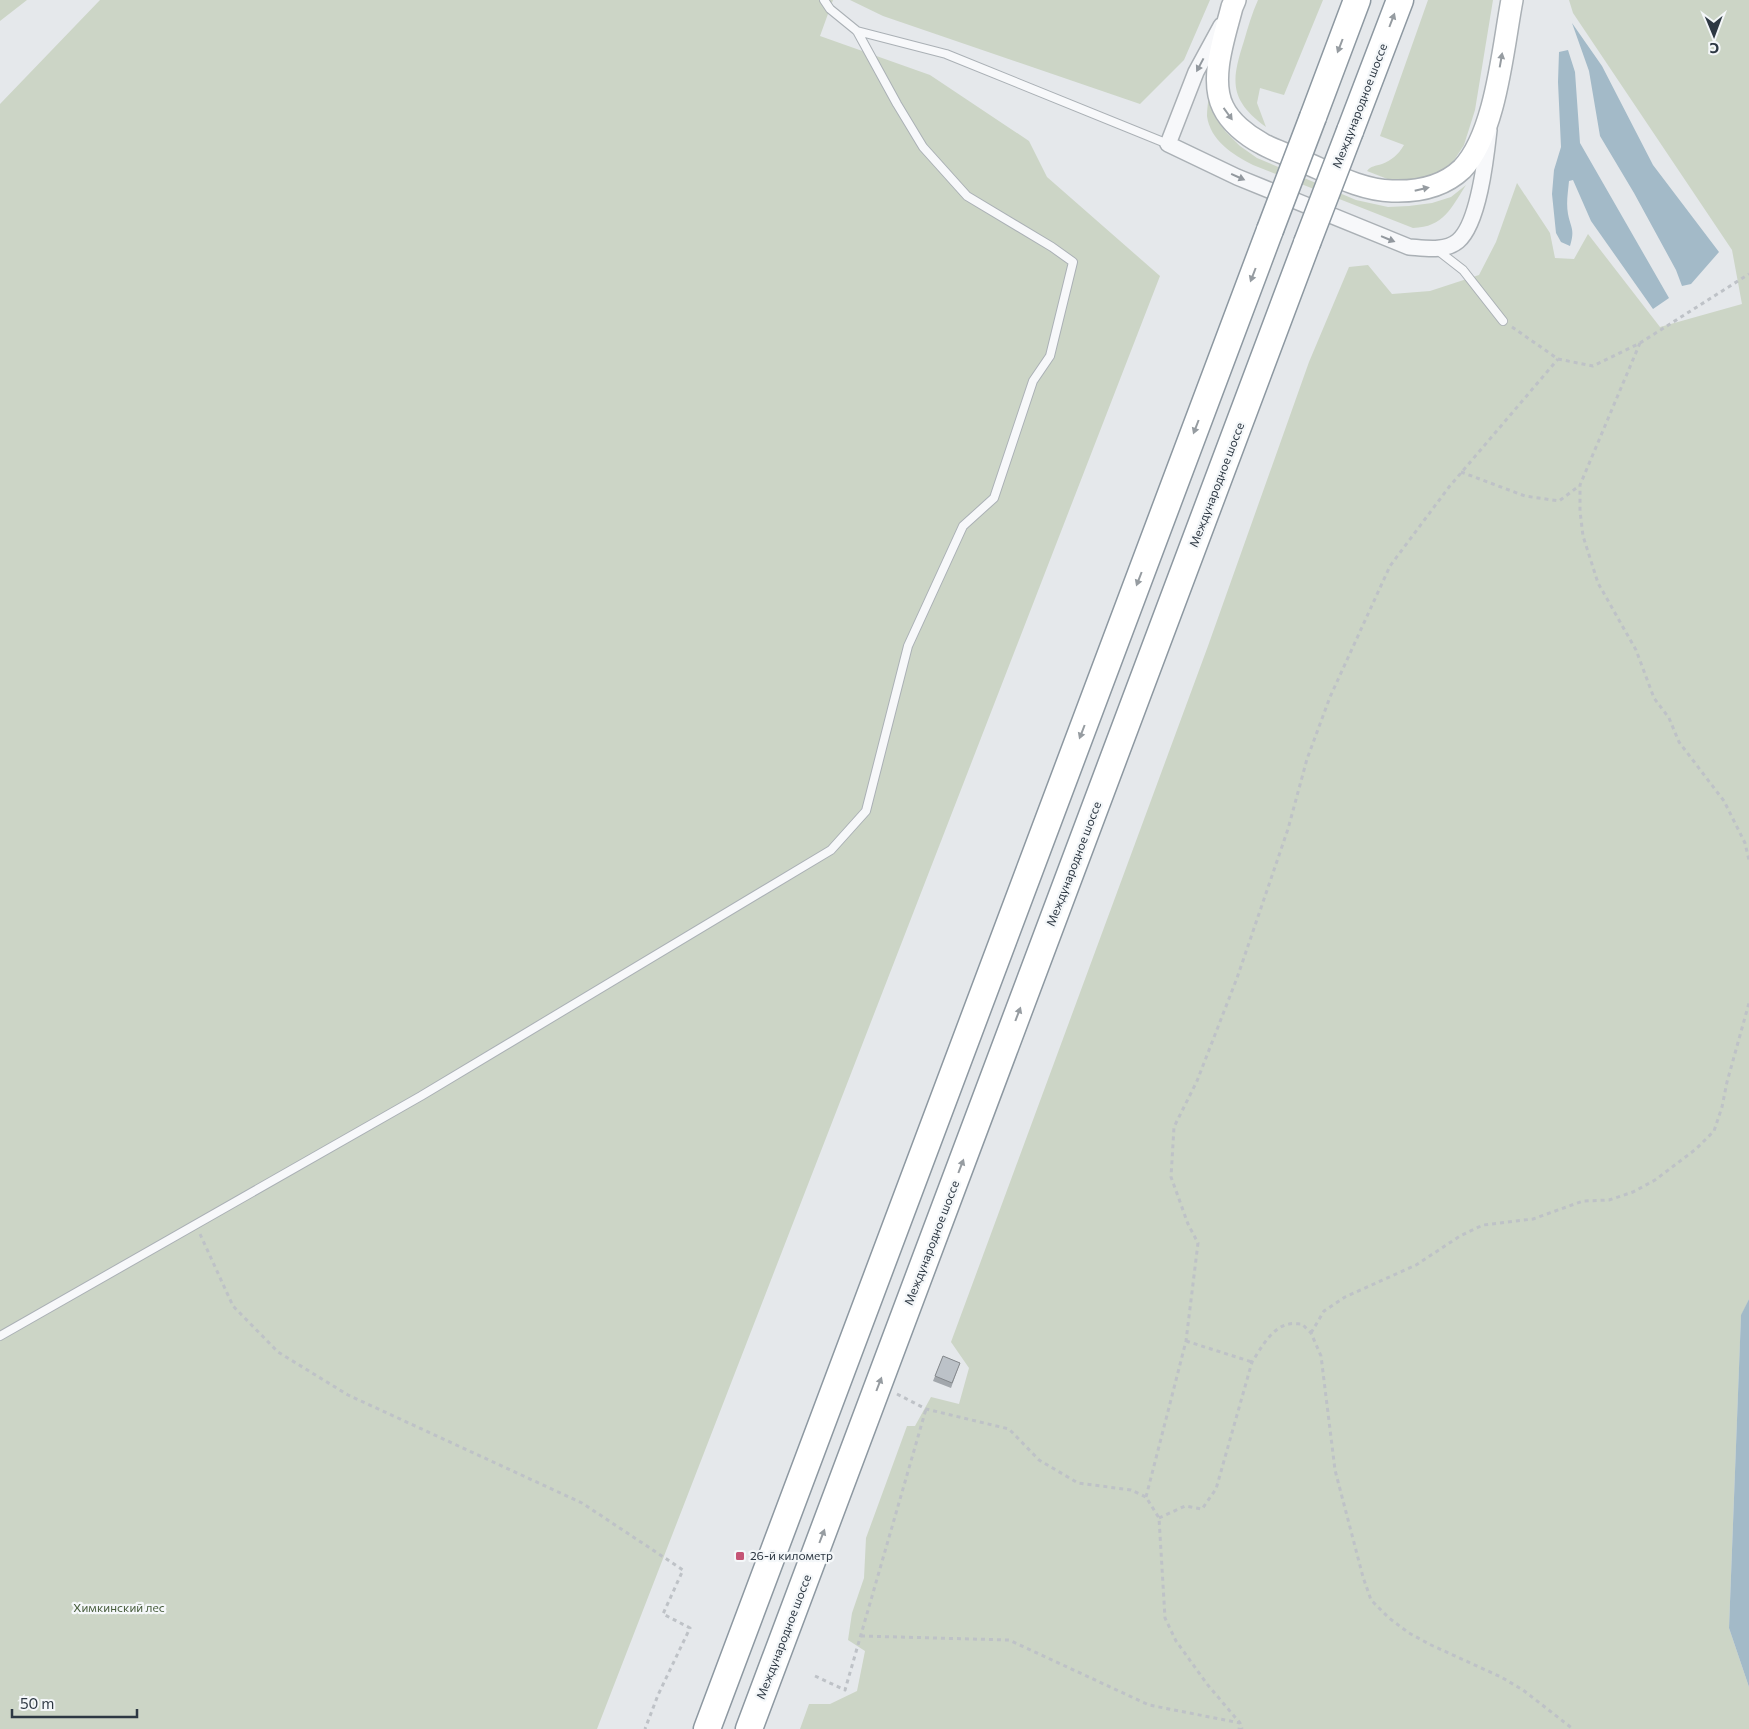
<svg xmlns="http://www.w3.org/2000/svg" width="1749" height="1729" font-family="Commissioner,sans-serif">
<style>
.green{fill:#ccd5c6}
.water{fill:#a3bac8}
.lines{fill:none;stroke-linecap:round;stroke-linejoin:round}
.lane-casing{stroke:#aab0b5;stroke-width:10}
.street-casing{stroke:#aab0b5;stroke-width:18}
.secondary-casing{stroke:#aab0b5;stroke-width:24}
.highway-casing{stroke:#8d98a1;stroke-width:29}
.path{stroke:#bec2c7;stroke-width:3;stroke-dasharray:4 4;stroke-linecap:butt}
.lane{stroke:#f7f8fa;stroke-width:8}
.street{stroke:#f7f8fa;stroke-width:15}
.secondary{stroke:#fff;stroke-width:21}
.highway{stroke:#fff;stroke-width:26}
.highway-bridge-casing{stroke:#8d98a1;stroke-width:29;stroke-linecap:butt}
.highway-bridge{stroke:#fff;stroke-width:26}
.wall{fill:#a2a7ac}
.building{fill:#bcc2c8;stroke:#84888c}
.oneway{fill:#969ca1}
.oneway2{fill:#92989e}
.poi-dot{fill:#c55576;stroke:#f4f7f9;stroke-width:2}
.labels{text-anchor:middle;stroke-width:4.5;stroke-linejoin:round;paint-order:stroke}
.street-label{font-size:12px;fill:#2d3843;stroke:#f4f7f9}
.poi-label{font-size:12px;fill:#2d3843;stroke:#f4f7f9;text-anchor:start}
.park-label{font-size:12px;fill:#475d3c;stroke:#f4f7f9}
</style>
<rect width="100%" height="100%" fill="#e5e8eb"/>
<path class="green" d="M0,0H27L0,21Z
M100,0H833L820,36L930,75L1029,141L1047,177L1160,276L597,1729H0V104Z
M850,0H1210L1184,60L1140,104L883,16Z
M1258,0H1323L1284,95L1260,88L1257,103L1266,127C1229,100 1231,81 1244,41C1248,27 1252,13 1258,0Z
M1428,0H1493L1475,110L1464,145L1449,168L1436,178L1411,182L1390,180L1367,171C1371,166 1375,166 1382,164C1392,160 1398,155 1404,145L1380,136Z
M1569,0H1749V1299L1741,1316L1729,1628L1749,1687V1729H800L809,1704H830L857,1691L865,1651L848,1640L852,1613L864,1578L866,1538L907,1426H915L931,1397L959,1404L969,1368L951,1342L1208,646L1309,362L1349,267L1368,265L1392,294L1430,291L1479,275L1496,242L1517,183L1550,233L1555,258L1574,259L1588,234L1660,327L1742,304L1732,250L1573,13Z
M1209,96L1225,131L1240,146L1257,158L1356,200L1388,207L1409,206L1432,203L1451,197L1466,185C1451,208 1444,227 1413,228L1253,165C1233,155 1210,140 1207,116C1207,109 1208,102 1209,96Z"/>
<path class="water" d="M1572,23L1602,66L1653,165L1719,252L1691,284L1682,286L1676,270L1634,193L1600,136L1589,71Z
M1568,50L1575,72L1580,143L1669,298L1653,309L1591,221L1573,180L1569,181C1568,192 1566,203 1568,214C1571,229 1575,229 1570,246L1561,242L1556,233L1552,194L1554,170L1561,147L1558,82L1559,52Z
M1749,1299V1687L1729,1628L1741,1315Z"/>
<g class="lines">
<defs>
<path id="lane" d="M857,31L946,54L1168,144
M1436,249L1463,270L1503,321
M0,1336L421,1096L831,850L866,811L908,646L963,526L994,498L1033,381L1050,356L1073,262L1052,247L967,196L923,147L897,104L857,31L830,9L824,0"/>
<path id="street" d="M1221,26L1196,72L1168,144L1237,177L1409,247C1424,248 1445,252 1458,241C1479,223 1486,157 1489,130"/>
<path id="secondary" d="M1235,0L1232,7C1225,35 1209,79 1223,107C1230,122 1246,135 1261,143C1272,150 1287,154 1299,160C1329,172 1359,190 1392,191C1418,192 1443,187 1462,169C1496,134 1503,47 1512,0"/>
<path id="highway" d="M1313,117L1357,0
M1350,131L1400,0
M707,1729L1270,230
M749,1729L1307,243"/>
</defs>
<use href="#lane" class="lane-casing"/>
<use href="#street" class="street-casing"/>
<use href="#secondary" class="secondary-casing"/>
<use href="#highway" class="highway-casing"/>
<path class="path" d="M1512,327L1558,359L1593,366L1640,343L1749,274
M1640,343L1580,485V511L1583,536L1598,583L1636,650L1654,698L1669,718L1679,742L1724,801L1745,843L1749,860
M1461,472L1525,496L1559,501L1579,486
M200,1234L233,1306L278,1352L348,1395L582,1503L683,1570L663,1614L690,1628L658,1695L645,1729
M1311,1333L1324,1311L1345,1297L1416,1265L1460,1236L1483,1225L1533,1219L1583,1201L1609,1200L1633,1192L1655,1180L1696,1149L1714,1131L1722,1107L1727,1082L1749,1003
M1186,1341L1252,1362
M897,1394L926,1409L1009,1429L1039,1460L1078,1483L1131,1490L1146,1497L1159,1518L1165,1618L1176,1641L1207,1684L1240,1723L1242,1729
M1146,1497L1186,1341L1198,1243L1188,1224L1171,1177L1174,1127L1197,1081L1237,978L1288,829L1307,759L1330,697L1390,566L1449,487L1558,359
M1159,1518L1185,1506L1202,1509L1216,1489L1252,1362C1261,1348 1272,1327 1289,1324C1293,1323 1298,1324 1302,1324L1311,1333L1321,1356L1335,1470L1363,1577L1371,1600L1389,1618L1409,1633L1431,1645L1501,1677L1523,1690L1573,1729
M861,1636L1009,1640L1149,1705L1240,1723L1239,1729
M815,1676L845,1690L926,1409"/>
<use href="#lane" class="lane"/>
<use href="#street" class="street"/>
<use href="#secondary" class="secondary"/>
<use href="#highway" class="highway"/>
<defs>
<path id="highway-bridge" d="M1270,230L1313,117
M1307,243L1350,131"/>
</defs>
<use href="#highway-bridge" class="highway-bridge-casing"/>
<use href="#highway-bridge" class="highway-bridge"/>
</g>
<path class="wall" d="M943,1356L960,1363L951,1388L933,1381Z"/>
<path class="building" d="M943,1356L960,1363L952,1383L935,1376Z"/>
<defs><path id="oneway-solid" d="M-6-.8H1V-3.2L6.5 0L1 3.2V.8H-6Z" transform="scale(1.25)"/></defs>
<g class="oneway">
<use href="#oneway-solid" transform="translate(1392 20) rotate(-69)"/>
<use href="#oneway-solid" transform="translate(1340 46) rotate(111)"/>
<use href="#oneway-solid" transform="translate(1501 60) rotate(-80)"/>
<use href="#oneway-solid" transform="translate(1228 114) rotate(54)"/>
<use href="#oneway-solid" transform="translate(1422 189) rotate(-13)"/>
<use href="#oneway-solid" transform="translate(1253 275) rotate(111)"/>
<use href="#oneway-solid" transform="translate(1196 427) rotate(111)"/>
<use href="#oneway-solid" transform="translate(1139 579) rotate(111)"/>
<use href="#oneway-solid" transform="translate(1082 732) rotate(111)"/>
<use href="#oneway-solid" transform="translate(1018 1014) rotate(-69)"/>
<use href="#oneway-solid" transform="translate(961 1166) rotate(-69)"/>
<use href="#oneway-solid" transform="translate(879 1384) rotate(-69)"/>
<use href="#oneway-solid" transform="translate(822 1536) rotate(-69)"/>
</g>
<g class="oneway2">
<use href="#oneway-solid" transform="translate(1200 65) rotate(118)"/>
<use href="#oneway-solid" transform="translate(1238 177) rotate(24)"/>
<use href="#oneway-solid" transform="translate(1388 239) rotate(22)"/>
</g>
<rect class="poi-dot" x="735" y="1551" width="10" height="10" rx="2.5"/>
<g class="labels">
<g class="street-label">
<text transform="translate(1360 106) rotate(-69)" y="4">Международное шоссе</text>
<text transform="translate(1217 485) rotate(-69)" y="4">Международное шоссе</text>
<text transform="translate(1074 864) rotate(-69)" y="4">Международное шоссе</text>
<text transform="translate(932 1243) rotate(-69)" y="4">Международное шоссе</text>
<text transform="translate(784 1637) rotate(-69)" y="4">Международное шоссе</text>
</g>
<g class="poi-label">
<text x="750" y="1560">26-й километр</text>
</g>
<g class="park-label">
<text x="119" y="1612">Химкинский лес</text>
</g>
</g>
<g transform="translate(1714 35) rotate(179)" stroke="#f4f7f9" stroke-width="4" paint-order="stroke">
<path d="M0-4L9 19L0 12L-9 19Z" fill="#2d3843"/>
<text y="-8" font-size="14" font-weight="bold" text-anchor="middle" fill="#2d3843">С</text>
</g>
<path d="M12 1709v8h125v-8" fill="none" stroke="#2d3843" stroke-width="2.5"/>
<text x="20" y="1709" font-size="15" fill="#2d3843" stroke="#f4f7f9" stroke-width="4" paint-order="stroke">50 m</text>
</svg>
